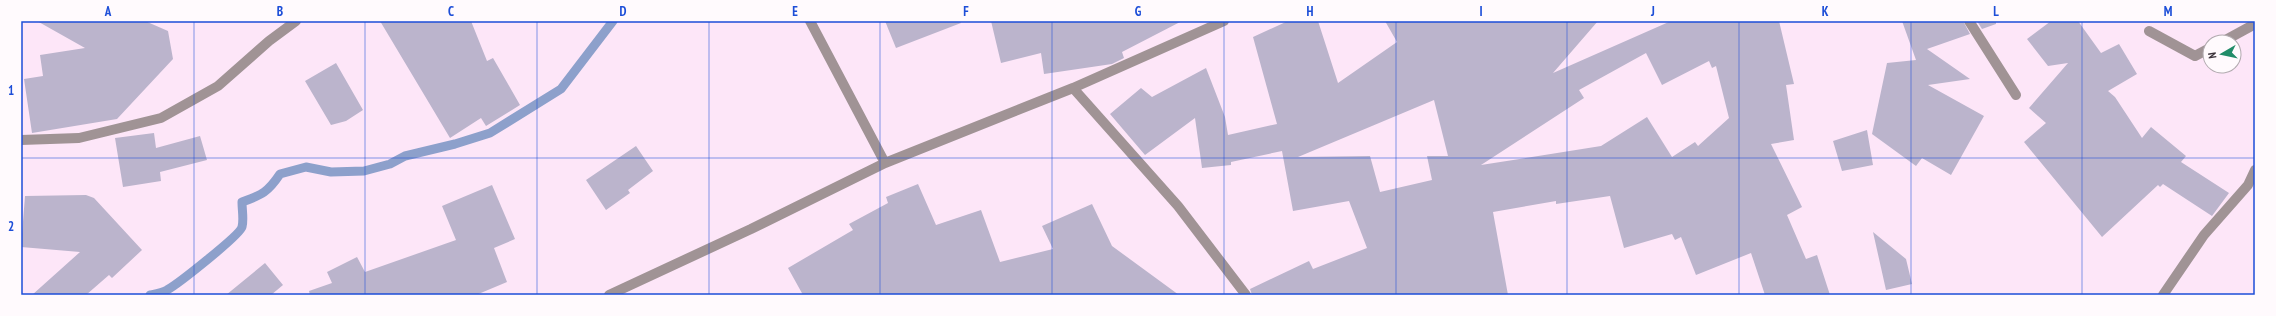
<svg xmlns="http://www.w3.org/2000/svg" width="2276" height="316" font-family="'PT Sans Narrow',sans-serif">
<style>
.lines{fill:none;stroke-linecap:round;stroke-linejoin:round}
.stream{stroke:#8da0cb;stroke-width:9}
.building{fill:#bbb4cc;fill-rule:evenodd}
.minor{stroke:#a09395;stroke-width:10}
.grid{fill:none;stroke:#1d4ed8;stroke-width:1;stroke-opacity:0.55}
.neatline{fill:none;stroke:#1d4ed8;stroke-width:1.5}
.grid-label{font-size:13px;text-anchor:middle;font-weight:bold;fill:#1d4ed8}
</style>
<rect width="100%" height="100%" fill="#fde6f8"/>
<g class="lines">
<path class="stream" d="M150,295C155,294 162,293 167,290C178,284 240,235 242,227C244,220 242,210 242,202C262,195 268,192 280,174L306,167L331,172L364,171L390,164L405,156L455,144L490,133L561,89L613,21"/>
</g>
<path class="building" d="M37,21H145L168,31L173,59L117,119L32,133L24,79L43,76L40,55L85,48Z
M380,21H471L487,61L493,58L520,105L486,126L481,118L450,138Z
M885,21H960L961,23L896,48Z
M991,21H1182L1122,52L1124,58L1112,64L1044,74L1041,53L1001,63Z
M1288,21H1318L1338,83L1397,42L1385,21H1598L1553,73L1671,21H1779L1794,84L1786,85L1794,140L1771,144L1802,207L1787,215L1806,259L1817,255L1830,295H1765L1751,253L1696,275L1681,237L1675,240L1672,234L1624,248L1610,196L1556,204V201L1493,212L1508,295H1252L1250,289L1309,261L1313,269L1367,248L1349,201L1293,211L1282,151L1231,162V165L1202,168L1195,118L1145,155L1110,114L1141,88L1152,97L1206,68L1225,117L1228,135L1277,124L1253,37ZM1646,53L1662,85L1709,61L1712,68L1716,66L1729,118L1698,146L1695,142L1672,157L1647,117L1601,146L1481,165L1584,98L1579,90ZM1434,100L1448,156H1427L1432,180L1380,192L1370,156L1298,157Z
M1902,21H1963L1970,34L1927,49L1970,79L1928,85L1984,116L1951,175L1922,158L1916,166L1872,134L1887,63L1916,60Z
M1977,21H1996V24L1982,29Z
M2051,21H2078L2101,53L2119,44L2137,74L2108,91L2115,97L2142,138L2151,127L2186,156L2181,162L2229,193L2212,216L2163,184L2160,187L2158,185L2102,237L2024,142L2046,123L2029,108L2068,63L2048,66L2027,39Z
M336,63L363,110L346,121L331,125L305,81Z
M1867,130L1873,165L1842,171L1833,141Z
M154,133L156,148L200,136L207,160L160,172L161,181L123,187L115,138Z
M636,146L653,171L628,190L630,193L606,210L586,180Z
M918,184L936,225L981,210L1000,262L1053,249L1042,226L1092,204L1112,246L1179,295H803L788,268L853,230L849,224L888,203L886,197Z
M492,185L515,239L494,248L507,282L476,295H310L309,291L332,283L327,272L357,257L365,272L456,240L442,206Z
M86,195L94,198L142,250L112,278L109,275L86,295H32L80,252L21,247L25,196Z
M1873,232L1906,259L1912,284L1886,290Z
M265,263L283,285L271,295H226Z"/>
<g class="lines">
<path class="minor" d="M810,21L885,163
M1969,21L2016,95
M2149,31L2195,56L2210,48
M2222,42L2255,24
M1073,88L1178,206L1246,295
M21,140L79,138L161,118L218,86L269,41L296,21
M609,295L751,229L885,163L1073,88L1224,21
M2163,295L2204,235L2248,185L2255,170"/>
</g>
<path class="grid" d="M194,21V295M365,21V295M537,21V295M709,21V295M880,21V295M1052,21V295M1224,21V295M1396,21V295M1567,21V295M1739,21V295M1911,21V295M2082,21V295M21,158H2255"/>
<rect width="2276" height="316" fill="none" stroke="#fffafd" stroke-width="44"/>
<g transform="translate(2222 54) rotate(261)"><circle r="19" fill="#fffafd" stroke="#b1aaaf"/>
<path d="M0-3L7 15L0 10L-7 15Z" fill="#218c69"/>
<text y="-6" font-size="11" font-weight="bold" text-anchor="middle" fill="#3c333b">N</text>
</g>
<rect x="22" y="22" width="2232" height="272" class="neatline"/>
<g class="grid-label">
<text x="108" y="16">A</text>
<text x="280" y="16">B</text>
<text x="451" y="16">C</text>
<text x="623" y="16">D</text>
<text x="795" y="16">E</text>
<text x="966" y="16">F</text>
<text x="1138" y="16">G</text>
<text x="1310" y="16">H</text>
<text x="1481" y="16">I</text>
<text x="1653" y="16">J</text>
<text x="1825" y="16">K</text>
<text x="1996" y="16">L</text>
<text x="2168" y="16">M</text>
<text x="11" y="95">1</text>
<text x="11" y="231">2</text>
</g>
</svg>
